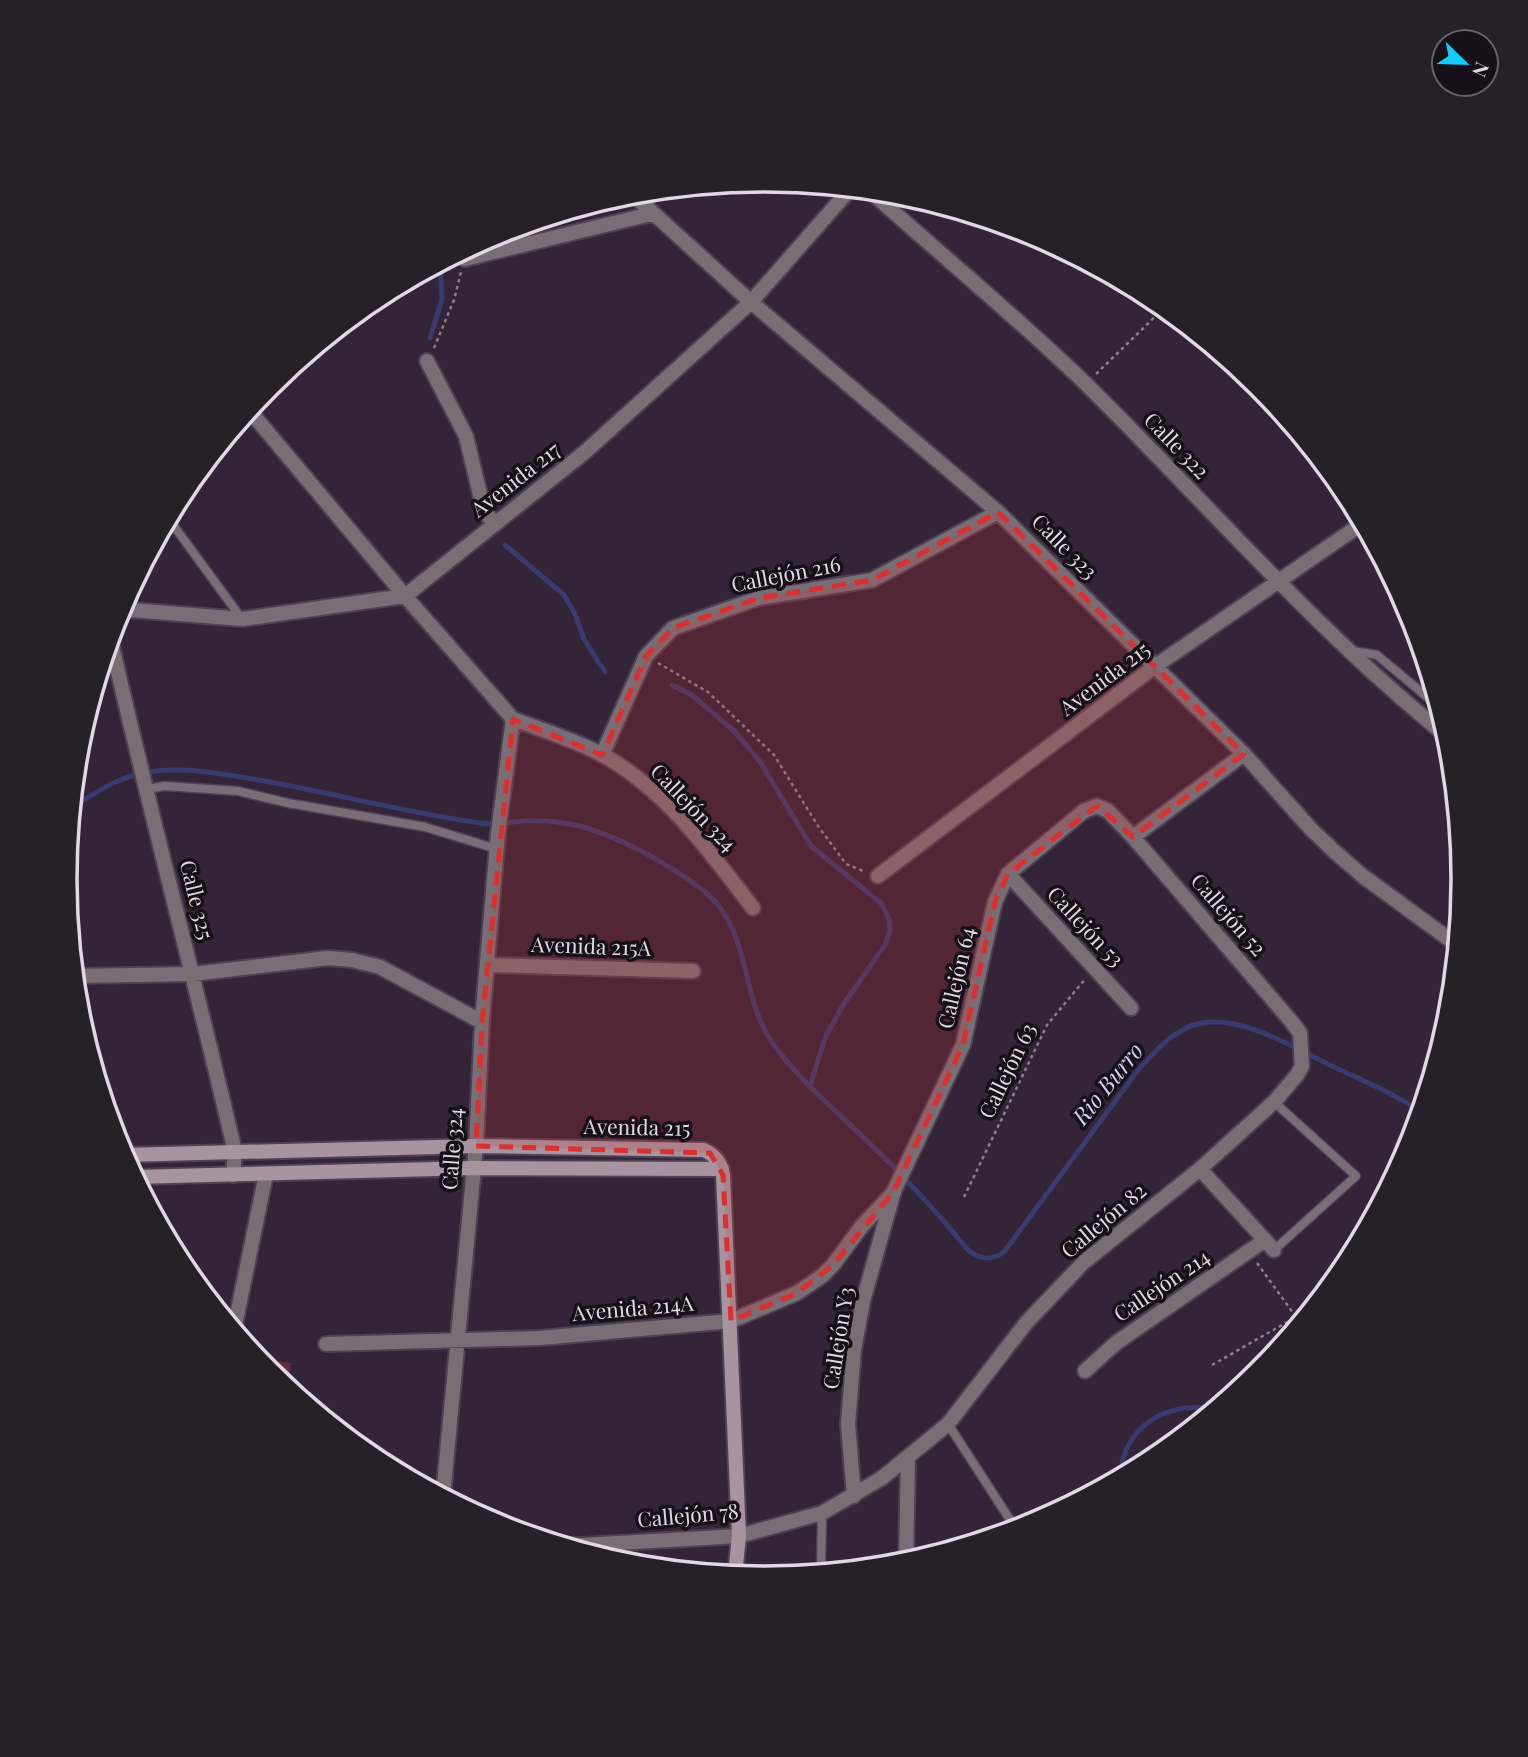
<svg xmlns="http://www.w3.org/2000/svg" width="1528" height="1757" font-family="'Playfair Display',serif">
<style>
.grass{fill:#632e43}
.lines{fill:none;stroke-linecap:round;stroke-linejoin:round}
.stream{stroke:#393a6d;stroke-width:5}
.lane-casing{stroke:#4f4154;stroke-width:11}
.street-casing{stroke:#4f4154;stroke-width:18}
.secondary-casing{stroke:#4f4154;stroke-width:18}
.path{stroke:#8b7f8f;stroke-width:2.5;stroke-dasharray:3.5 3.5;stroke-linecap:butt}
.lane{stroke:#7a6e76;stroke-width:8}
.street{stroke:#7a6e76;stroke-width:14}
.secondary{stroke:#a794a0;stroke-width:14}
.marked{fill:#d73131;fill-opacity:0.2;stroke:#d73131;stroke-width:5;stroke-dasharray:14 9;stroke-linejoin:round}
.labels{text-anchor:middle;stroke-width:7;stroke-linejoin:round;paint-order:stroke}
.street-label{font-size:21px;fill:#e2d8e5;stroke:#171019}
.water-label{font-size:23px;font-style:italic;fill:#ced1f3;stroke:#171019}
.rim{fill:none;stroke:#e2d8e5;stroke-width:3.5}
</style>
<rect width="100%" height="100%" fill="#332438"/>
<path class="grass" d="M257,1358L291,1363L288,1388L269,1373Z"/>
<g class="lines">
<path class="stream" d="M430,338L442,299L440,263
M505,545L564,595L575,614L584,639L605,672
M672,685L692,695L734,731L759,760L811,846L881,903L889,919L890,931L885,945L843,1005L825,1038L810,1086
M72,808C95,792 119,777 147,772C189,766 230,775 270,782C340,795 409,813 480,823C495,825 509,822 524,821C543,820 562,822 580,826C620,837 671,865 704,891C752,929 739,995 772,1042C796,1077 831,1106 861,1135C900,1172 935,1209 968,1250C980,1260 991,1261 1004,1252L1138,1070C1155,1051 1176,1027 1202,1023C1244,1016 1297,1049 1334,1067C1363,1081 1394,1093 1420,1112
M1120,1477C1124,1425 1166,1401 1215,1409"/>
<defs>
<path id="lane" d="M168,518L242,619
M1353,651L1377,655L1439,707
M146,789L165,786L238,791L288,803L425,827L497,849
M1274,1102L1356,1176L1274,1250
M948,1424L1016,1529
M821,1572L822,1513"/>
<path id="street" d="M869,190C941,255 1017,317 1087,385C1207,503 1317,632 1448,737
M630,192L751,302L998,512L1244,754L1310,828L1335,852L1364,877L1457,945
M465,259L651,214
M427,361L466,436L484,511L495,524
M249,410L405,596L513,719L498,833L482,1022L476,1146L443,1496
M119,609L242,619L405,596L585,452L751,302L851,188
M110,637C149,809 195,980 235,1152L233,1175
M513,719C542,730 575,740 603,755C666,790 710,852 753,908
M602,755L646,656L673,628L759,598L872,580L998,512
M1133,837L1244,754
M1008,874L1131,1008
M878,876L1154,667L1363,523
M488,965L693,971
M74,976L193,974L328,958L352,960L380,967L482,1022
M1200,1169L1274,1250
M234,1330L266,1174
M326,1344L540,1338L731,1321L797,1293L822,1276L833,1265L862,1226L894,1192
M1085,1371L1116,1343L1265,1240
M567,1546L739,1536L822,1513L882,1478L948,1424L1026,1323L1084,1262L1200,1169L1274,1102L1297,1075L1302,1066L1300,1033L1291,1021L1133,837L1108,811L1097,806L1084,811L1008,874L995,902L963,1045L894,1191L863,1301L854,1350L848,1424L854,1496
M906,1562L908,1458"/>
<path id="secondary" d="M123,1155L476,1146L704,1150C715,1155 721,1163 723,1175L739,1536L735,1575
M135,1177L473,1168L722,1169"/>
</defs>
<use href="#lane" class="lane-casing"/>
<use href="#street" class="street-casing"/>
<use href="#secondary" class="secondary-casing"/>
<path class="path" d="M434,348L454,300L461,272
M1096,374L1165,307
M658,663L708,692L774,755L818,826L846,864L863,871
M964,1197L1047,1025L1086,978
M1257,1263L1296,1317
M1212,1365L1296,1317L1324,1293"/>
<use href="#lane" class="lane"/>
<use href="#street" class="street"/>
<use href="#secondary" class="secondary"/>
</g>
<path class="marked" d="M998,512L1244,754L1133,837L1097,806L1008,874L995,902L963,1045L894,1191L833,1265L797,1293L731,1321L723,1175L710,1153L476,1146L482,1022L513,719L602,755L646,656L673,628L759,598L872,580Z"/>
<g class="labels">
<g class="street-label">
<text transform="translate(1176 446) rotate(46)" y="7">Calle 322</text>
<text transform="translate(516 480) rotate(-38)" y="7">Avenida 217</text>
<text transform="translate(1064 547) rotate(45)" y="7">Calle 323</text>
<text transform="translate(786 575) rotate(-11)" y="7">Callejón 216</text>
<text transform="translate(1105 679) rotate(-37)" y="7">Avenida 215</text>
<text transform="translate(693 808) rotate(46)" y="7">Callejón 324</text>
<text transform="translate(196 900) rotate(76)" y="7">Calle 325</text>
<text transform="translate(1228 915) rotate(49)" y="7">Callejón 52</text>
<text transform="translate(1085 927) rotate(47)" y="7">Callejón 53</text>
<text transform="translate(591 947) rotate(2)" y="7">Avenida 215A</text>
<text transform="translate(957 978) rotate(-77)" y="7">Callejón 64</text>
<text transform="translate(1008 1071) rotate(-64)" y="7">Callejón 63</text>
<text transform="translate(637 1128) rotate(1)" y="7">Avenida 215</text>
<text transform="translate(453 1149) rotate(-86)" y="7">Calle 324</text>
<text transform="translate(1104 1221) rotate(-40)" y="7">Callejón 82</text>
<text transform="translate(1162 1286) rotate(-34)" y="7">Callejón 214</text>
<text transform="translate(633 1309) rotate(-5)" y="7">Avenida 214A</text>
<text transform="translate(839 1338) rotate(-81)" y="7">Callejón Y3</text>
<text transform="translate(688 1516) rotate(-5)" y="7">Callejón 78</text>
</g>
<g class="water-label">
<text transform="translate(1108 1084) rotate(-51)" y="8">Rio Burro</text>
</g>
</g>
<path d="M0 0H1528V1757H0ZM77 879a687 687 0 1 1 1374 0a687 687 0 1 1-1374 0Z" fill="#272029" fill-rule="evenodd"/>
<path class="rim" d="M77 879a687 687 0 1 1 1374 0a687 687 0 1 1-1374 0Z"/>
<g transform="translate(1465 63) rotate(113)"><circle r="33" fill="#171019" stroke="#68606b" stroke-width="2"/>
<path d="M0-5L12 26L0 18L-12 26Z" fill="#14cafb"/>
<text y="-10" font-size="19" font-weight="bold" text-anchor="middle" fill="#e2d8e5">N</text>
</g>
</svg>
